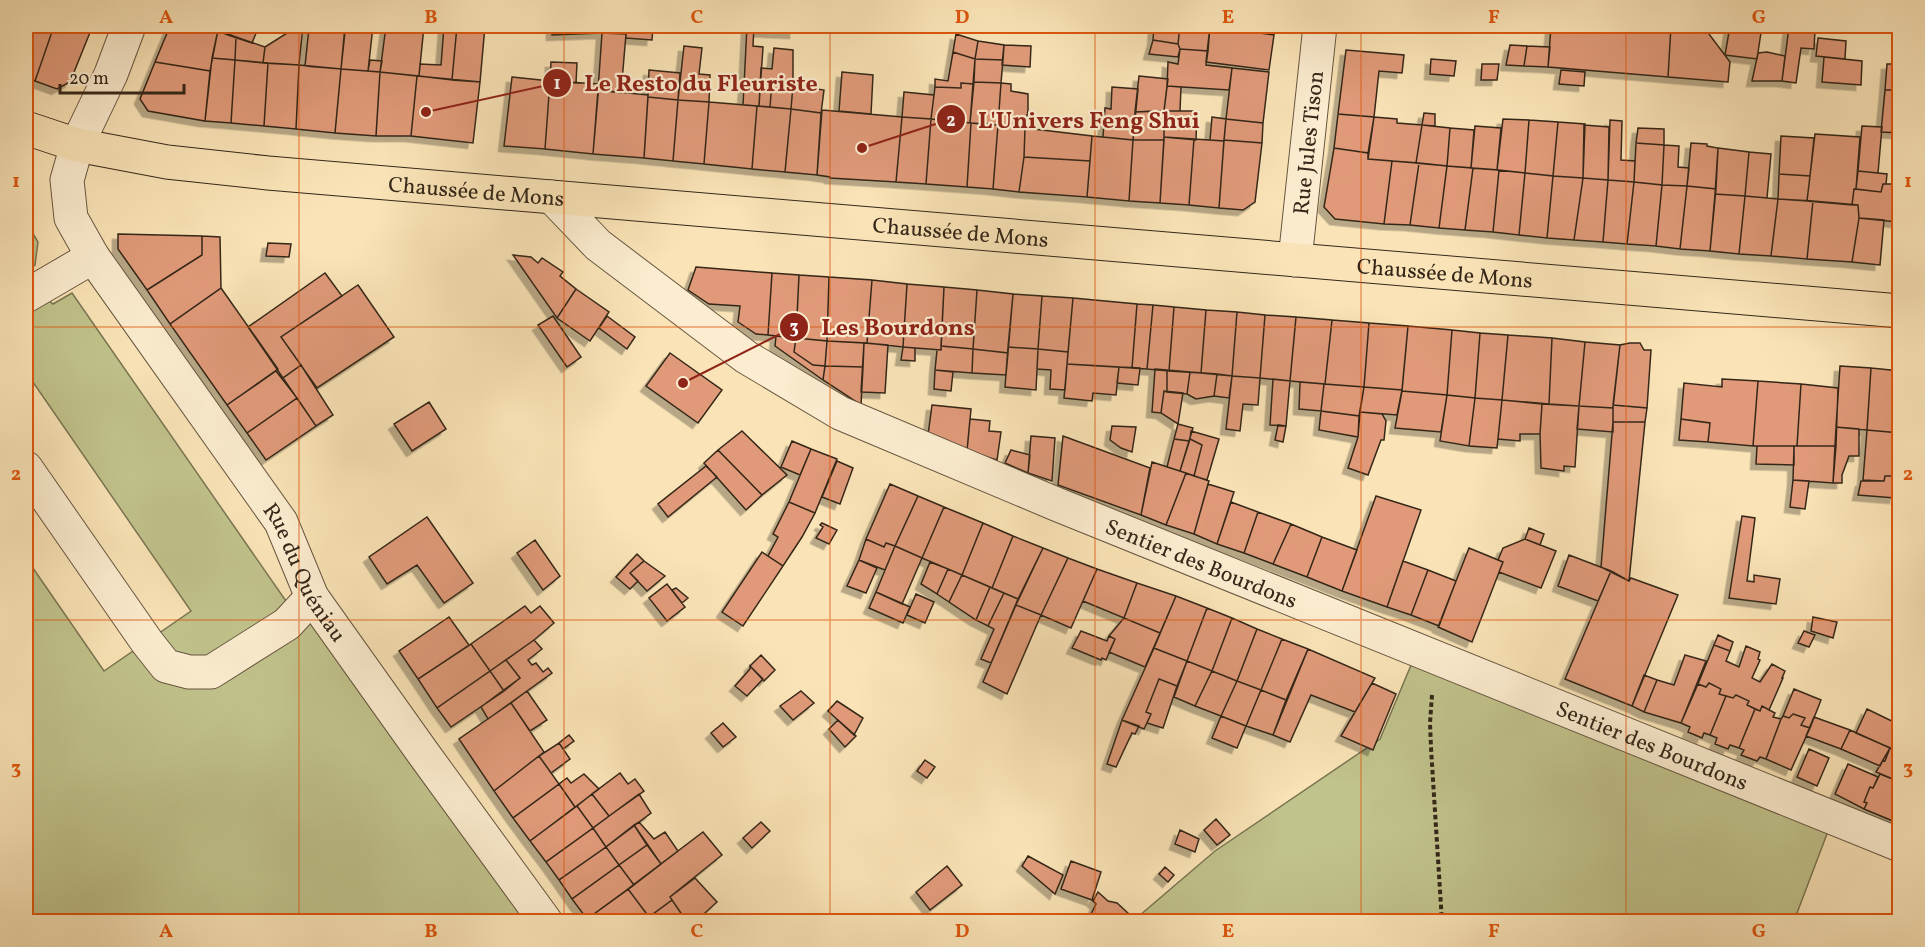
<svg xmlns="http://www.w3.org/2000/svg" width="1925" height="947" font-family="Vollkorn,serif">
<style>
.green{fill:#c1c38c;stroke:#7a7552;stroke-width:1.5}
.building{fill:#e09a79;stroke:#342719;stroke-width:1.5;filter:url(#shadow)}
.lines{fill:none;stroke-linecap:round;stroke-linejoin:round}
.minor-casing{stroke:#665640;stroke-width:35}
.major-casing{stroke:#342719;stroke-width:35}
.path{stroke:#342719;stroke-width:4;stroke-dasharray:4.5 3;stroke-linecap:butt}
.minor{stroke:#fcedd0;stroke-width:33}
.major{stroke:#fae4b7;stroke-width:33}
.grid{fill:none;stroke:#df560d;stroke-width:1.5;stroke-opacity:0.55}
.labels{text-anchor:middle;stroke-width:4.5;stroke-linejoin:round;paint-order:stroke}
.street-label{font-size:22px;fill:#342719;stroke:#fcedd0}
.leader{fill:none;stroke:#8f2418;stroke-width:2}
.callout-dot{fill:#8f2418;stroke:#fcedd0;stroke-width:2}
.mark-label{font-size:18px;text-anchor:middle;font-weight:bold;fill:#fff}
.callout-label{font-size:24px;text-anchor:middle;font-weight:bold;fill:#8f2418;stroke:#fcedd0;stroke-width:4.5;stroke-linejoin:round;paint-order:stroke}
.neatline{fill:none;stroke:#df560d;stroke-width:2}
.grid-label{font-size:20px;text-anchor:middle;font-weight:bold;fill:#df560d}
</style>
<defs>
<filter id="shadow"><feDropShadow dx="-5.5" dy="5.5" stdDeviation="0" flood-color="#0004"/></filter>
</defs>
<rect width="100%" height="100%" fill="#fae4b7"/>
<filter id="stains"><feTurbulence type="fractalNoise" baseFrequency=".00333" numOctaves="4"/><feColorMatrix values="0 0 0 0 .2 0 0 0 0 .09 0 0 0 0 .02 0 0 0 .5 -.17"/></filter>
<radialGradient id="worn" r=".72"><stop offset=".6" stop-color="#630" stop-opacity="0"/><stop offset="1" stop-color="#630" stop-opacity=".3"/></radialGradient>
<path class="green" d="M26,222L38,242L35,265L26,272Z
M38,291L53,304L72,293L295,614L312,597L546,921H26V558L104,671L191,611L26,372V296Z
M1417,651L1833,818L1794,921L1132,922L1215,851L1380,739Z"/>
<path class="building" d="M26,26H54L35,81L26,78Z
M54,26H78L91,30L70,82L57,89L35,81Z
M170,26H206L218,30L210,71L155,62Z
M206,26H232L228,35Z
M232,26H259L252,43L228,35Z
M298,26H303L299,65L263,63L265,47Z
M345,26H373L368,71L341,69Z
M386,26H424L419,76L380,72Z
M444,26H457L452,80L419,76L420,64L441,65Z
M457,26H485L480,82L452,80Z
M552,26H602V33L552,35Z
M602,26H653L652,40L626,38V34L602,33Z
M747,26H754L753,46L763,47L759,106L743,105Z
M754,26H795V33L754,31Z
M1154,26H1180L1178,44L1153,40Z
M1180,26H1210L1208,51L1180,49L1178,44Z
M1210,26L1274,35L1269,70L1206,62Z
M1215,26H1275L1274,35L1215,27Z
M1551,26H1671L1668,77L1548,67Z
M1671,26H1703L1730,62L1728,82L1668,77Z
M1730,26H1762L1757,59L1725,55Z
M1789,27L1815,30L1814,49L1801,48L1796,83L1782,81Z
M309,28L345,32L341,69L305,66Z
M218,30L236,37L235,60L212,58Z
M602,33L626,34L621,93L598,90Z
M956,34L978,41L975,59L953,52Z
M236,37L265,47L263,63L235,60Z
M1818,38L1846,41L1845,59L1816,56Z
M1153,40L1178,44L1180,49L1178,57L1149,54Z
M978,41L1004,45L1003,60L975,59Z
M1004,45L1031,46L1030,67L1002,65Z
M1510,45L1527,46L1524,66L1506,65Z
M684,46L702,48L699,74L710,75L709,102L678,100Z
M1527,46L1550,47L1548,67L1524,66Z
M774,48L793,50V85L772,82L770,107L759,106L761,68L772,69Z
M1180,49L1208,51L1206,65L1232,68L1229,90L1167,86L1168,62L1178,64Z
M1346,50L1404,55L1402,73L1379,71L1374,117L1338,114Z
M953,52L975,59L973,84L961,83V88L935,87V79L948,81Z
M1767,52L1785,56L1782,81H1752L1758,53Z
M1824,57L1862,61L1861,85L1822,82Z
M212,58L235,60L231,123L205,121Z
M975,59L1003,60L1001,83L974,82Z
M1431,59L1456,61L1454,76L1430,74Z
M235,60L268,63L264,126L231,123Z
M370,60L382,61L380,72L368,71Z
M155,62L210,71L205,121L148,111L140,99Z
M551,62L577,63L576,83L550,81Z
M268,63L299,65L296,129L264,126Z
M1482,64H1499L1497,80H1481Z
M1887,64H1900V90H1885Z
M299,65L341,69L335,133L296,129Z
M1232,68L1269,72L1263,123L1226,119Z
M341,69L380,72L376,136L335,133Z
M649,70L680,73L678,100L648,97Z
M1561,70L1585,72L1584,86L1559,84Z
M380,72L417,76L411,136H376Z
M842,72L873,75L871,114L839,111Z
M417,76L480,82L473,143L411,136Z
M1139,76L1168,79L1164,111L1135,112Z
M512,77L550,81L545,149L504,146Z
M550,81L599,84L593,154L545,149Z
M772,82L793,85L791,109L770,107Z
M974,82L1001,83L998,125L970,123Z
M961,83L973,84L970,123L931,119L935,87L961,88Z
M1001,83L1011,84V91L1028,94V110L1025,128L998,125Z
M793,85L824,90L821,113L791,109Z
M1167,86L1181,87L1180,111H1164Z
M1112,87L1138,89L1133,140L1103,137L1105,108L1111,109Z
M598,90L648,95L644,158L593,154Z
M1885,90H1900V133L1881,132Z
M904,92L934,95L931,119L902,117Z
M648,97L678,100L673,161L644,158Z
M678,100L709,102L704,164L673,161Z
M709,102L757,106L752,169L704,164Z
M757,106L791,109L785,172L752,169Z
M791,109L821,113L817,175L785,172Z
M822,110L902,117L896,182L830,178V177L817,175Z
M1154,111H1164V140H1133L1135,112Z
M1164,111H1197L1196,140L1164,137Z
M1424,113L1435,114V126L1422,125Z
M1338,114L1374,117L1368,153L1334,148Z
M902,117L931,119L926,184L896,182Z
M1212,117L1226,119L1224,141L1210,140Z
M1374,117L1397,119V123L1422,125L1416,163L1368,159Z
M931,119L971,123L967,187L926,184Z
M1226,119L1263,123L1262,143L1224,140Z
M1503,119L1529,120L1525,173L1497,170Z
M1529,120L1558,122L1553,176L1525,173Z
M1610,120L1622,121L1621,160L1635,161L1634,182L1608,180Z
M1558,122L1585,124L1583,178L1553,176Z
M971,123L998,125L993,189L967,187Z
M998,125L1025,128L1024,157L1019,192L993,189Z
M1422,125L1450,128L1447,166L1416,163Z
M1584,125L1609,127L1608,180L1583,178Z
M1475,126L1501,128L1497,170L1471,168Z
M1862,126L1882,127L1878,173L1858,171Z
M1025,128L1092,136L1090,161L1024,157Z
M1450,128L1474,130L1471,168L1447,166Z
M1638,128L1664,129V145L1636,143Z
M1815,134L1860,137L1856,189H1854L1852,205L1807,201Z
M1092,136L1133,140L1129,201L1087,197Z
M1781,136L1814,138L1810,176L1779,174Z
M1164,137L1194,139L1189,205L1160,203Z
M1194,139L1224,141L1219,208L1189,205Z
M1133,140H1164L1160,203L1129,201Z
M1224,140L1262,143L1255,202L1243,210L1219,208Z
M1636,143L1664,145L1662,185L1634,182Z
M1691,143L1707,144V146L1718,148L1716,189L1687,186Z
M1664,145L1679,146L1678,167L1689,168L1687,186L1662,185Z
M1334,148L1368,153V159L1392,161L1384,224L1335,219L1324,207Z
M1718,148L1749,152L1745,196L1715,194Z
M1749,152L1771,154L1767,198L1745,196Z
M1024,157L1090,161L1087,197L1019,192Z
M1392,161L1419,163L1410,225L1384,224Z
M1419,163L1447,166L1439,228L1410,225Z
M1447,166L1473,168L1465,230L1439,228Z
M1473,168L1499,170L1493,232L1465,230Z
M1499,170L1525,173L1519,235L1493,232Z
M1858,171L1887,174L1886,184H1883L1881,192L1856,189Z
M1525,173L1553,176L1547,238L1519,235Z
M1779,174L1810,176L1807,201L1778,199Z
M1553,176L1583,178L1574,240L1547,238Z
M1583,178L1608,180L1603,242L1574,240Z
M1608,180L1634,182L1627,244L1603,242Z
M1634,182L1662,185L1656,246L1627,244Z
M1883,184H1899L1897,222L1859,218L1858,205H1852L1854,189L1881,192Z
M1662,185L1687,186L1680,249L1656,246Z
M1687,186L1716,189L1710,251L1680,249Z
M1715,194L1745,196L1739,254L1710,251Z
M1745,196L1778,199L1771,256L1739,254Z
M1778,199L1813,201L1807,259L1771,256Z
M1813,201L1858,205L1859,218L1852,262L1807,259Z
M1859,218L1884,220L1880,265L1852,262Z
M118,234L202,236V255L147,290L118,249Z
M202,236L220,237L221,288L170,324L147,290L202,255Z
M268,243L291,244L289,257L266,256Z
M513,255L531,257L538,263L542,258L563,272L560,276L576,289L557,318Z
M696,267L772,273L768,335L756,334L738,322L740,306L709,304L688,290Z
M325,273L342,296L281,337L301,365L283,378L248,327Z
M772,273L799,275L796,338L768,335Z
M799,275L829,277L827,341L796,338Z
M829,277L872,280L867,343L827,341Z
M872,280L907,284L903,347L867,343Z
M907,284L944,287L941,350L903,347Z
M358,285L394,337L317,388L281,337Z
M944,287L977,290L973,349L941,346Z
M221,288L278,369L227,405L170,324Z
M576,289L609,312L590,341L557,318Z
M977,290L1013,294L1008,353L973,349Z
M1013,294L1042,296L1038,349L1008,347Z
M1042,296L1073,298L1068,352L1038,349Z
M1073,298L1137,304L1132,368L1067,364Z
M1137,304L1153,305L1147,369L1132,368Z
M1153,305L1174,307L1169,371L1147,369Z
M1174,307L1206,310L1201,373L1169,371Z
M1206,310L1237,312L1232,376L1201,373Z
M1237,312L1265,315L1260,378L1232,376Z
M1265,315L1296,317L1290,381L1260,378Z
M553,316L581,357L567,367L538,325Z
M607,316L635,337L627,349L599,328Z
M1296,317L1332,320L1325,384L1290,381Z
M1332,320L1369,323L1364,387L1325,384Z
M1369,323L1408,326L1402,390L1364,387Z
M1408,326L1452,330L1447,395L1402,391Z
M1452,330L1480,333L1475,398L1447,395Z
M1480,333L1508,335L1502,400L1475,398Z
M1508,335L1552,338L1549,404L1502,400Z
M776,336L796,338L794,352L813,365L825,366L823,380L775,346Z
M796,338L827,341L825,366L813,365L794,352Z
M1552,338L1585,342L1579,406L1549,404Z
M827,341L864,343L863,367L825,366Z
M1585,342L1620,345L1613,408L1579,406Z
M864,343L888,345L885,393L861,392Z
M1630,343H1640L1644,350H1651L1647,408L1613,405L1620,345Z
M941,346L973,349L972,373L935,370L937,350H941Z
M903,347L915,348V361L901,360Z
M1008,347L1038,349L1036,390L1005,387Z
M973,349L1008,353L1006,375L972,373Z
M1038,349L1068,352L1065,390L1050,389L1051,370L1037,369Z
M670,353L722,390L698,423L646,386Z
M1067,364L1119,367L1116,395L1093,393L1092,401L1064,398Z
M301,365L333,415L316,426L283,378Z
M825,366L863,367L861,405L823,380Z
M1840,366L1871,368L1867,430L1836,427Z
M1119,367L1140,368L1138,385L1117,383Z
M1871,368L1900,371V433L1867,430Z
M1155,369L1167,370V392L1164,391L1161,413L1152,412Z
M935,370L953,372L951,391L934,389Z
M1167,370L1190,372L1187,394L1167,392Z
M276,371L297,398L247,433L227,405Z
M1190,372L1217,374L1214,396L1196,399L1187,394Z
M1217,374L1232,376L1229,398L1214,396Z
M1232,376L1260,378L1258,405L1243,404L1240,431L1226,429Z
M1273,379L1290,381L1286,426L1270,425Z
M1722,379L1758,381L1753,446L1708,442L1710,423L1681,419L1684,383L1722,387Z
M1758,381L1801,384L1797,446H1753Z
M1300,382L1324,384L1321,411L1299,409Z
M1324,384L1364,387L1359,416L1321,411Z
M1801,384L1838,388L1836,446H1797Z
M1364,387L1402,390L1397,415L1360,412Z
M1164,391L1183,393L1178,424L1161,413Z
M1402,391L1447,395L1441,432L1395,428Z
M1447,395L1475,398L1469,446L1440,441Z
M297,398L316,426L266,460L247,433Z
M1475,398L1502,400L1497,448L1469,446Z
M1502,400L1542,404L1540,434H1520V441L1498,439Z
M429,402L446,429L412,451L394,424Z
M1542,404L1579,406L1575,467L1564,466V471L1541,468L1540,434Z
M932,405L971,409L967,451L928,435Z
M1613,405L1647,408L1645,422H1613Z
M1579,406L1613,408V432L1577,429Z
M1321,411L1359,416L1358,437L1319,430Z
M1360,412L1382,414L1386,421L1384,440H1381L1368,475L1348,468L1358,437Z
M970,419L990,421L989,431L1001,432L997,460L967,451Z
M1681,419L1710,423L1708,442L1679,440Z
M1613,422H1645L1629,581L1601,567Z
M1178,424L1193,428L1189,441L1174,439Z
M1278,425L1286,426L1283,442L1275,440Z
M1112,426L1136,427L1132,452L1121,448L1110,440Z
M1836,427L1859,429V456H1849L1842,475V483H1833Z
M1867,430L1900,433V493H1896V476H1885L1884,481L1863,480Z
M742,431L787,475L762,495L718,450Z
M1191,431L1219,439L1207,480L1194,476L1202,445L1190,439Z
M1031,436L1055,438L1052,481L1028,473Z
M1063,436L1150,468L1141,515L1058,485Z
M1174,439L1189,441L1180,471L1167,467Z
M1190,439L1202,445L1194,476L1180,471Z
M792,441L811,449L800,475L781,467Z
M1757,446H1794V465L1756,464Z
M1794,446H1836L1833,483L1793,480Z
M811,449L837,459L815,513L789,502Z
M718,450L762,495L746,510L704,463Z
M1011,450L1030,455L1028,473L1005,463Z
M837,461L853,468L840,504L822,497Z
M1152,462L1186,473L1166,525L1141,515Z
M706,466L717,477L668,517L658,504Z
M1186,473L1209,481L1194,534L1166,525Z
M1885,476H1896L1895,498L1858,495L1861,481H1884Z
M1793,480L1809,481L1805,509L1790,507Z
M890,484L918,496L895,546L886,543L884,547L866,539Z
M1208,484L1234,492L1217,544L1194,534Z
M918,496L944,507L922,558L895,546Z
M1376,496L1421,510L1387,607L1342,591Z
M789,502L815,513L802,537L783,566L768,556L778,537L773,534Z
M1231,502L1258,512L1244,553L1217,544Z
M944,507L983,523L962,575L922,558Z
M1258,512L1291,524L1273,564L1244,553Z
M1742,516L1755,518L1747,581L1754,582V575L1780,579L1776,604L1729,598Z
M427,517L473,583L444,603L417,565L387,584L369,557Z
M822,523L837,530L829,544L816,538L823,527L820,525Z
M983,523L1013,536L992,588L962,575Z
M1291,524L1322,537L1307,577L1273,564Z
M1529,528L1544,534L1540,545L1525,539Z
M1013,536L1043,548L1018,599L992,588Z
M1322,537L1357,550L1342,591L1307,577Z
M866,539L884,547L886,543L895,546L885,570L859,560Z
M1525,539L1556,551L1541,588L1499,572L1503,562L1498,560L1503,548Z
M535,540L560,576L543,590L517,553Z
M895,546L922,558L902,604L876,592Z
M1043,548L1068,558L1041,615L1016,605Z
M1469,548L1503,562L1472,642L1438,627Z
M762,552L783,566L743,626L722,612Z
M637,554L644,561L630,573L638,581L630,589L616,577Z
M1569,555L1611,571L1598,601L1558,586Z
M1068,558L1097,569L1071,628L1041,615Z
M859,560L877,568L866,593L847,586Z
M644,561L665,576L647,591L630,573Z
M1403,561L1428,570L1411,615L1387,607Z
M930,562L948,569L937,594L921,584Z
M948,569L962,575L949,602L937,594Z
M1097,569L1137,583L1124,618L1083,601Z
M1428,570L1456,581L1439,626L1411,615Z
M1611,571L1629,581L1631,578L1678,595L1632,706L1565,679Z
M962,575L990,587L976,620L949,602Z
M1137,583L1176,596L1160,633L1124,618Z
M667,584L685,607L667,621L649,598Z
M990,587L1004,593L988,626L976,620Z
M676,588L688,598L682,603L672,590Z
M876,592L910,607L903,623L869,608Z
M1004,593L1018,599L991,663L981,659L994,629L988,626Z
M916,594L934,602L925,623L907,615Z
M1176,596L1207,608L1187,661L1154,648Z
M1016,605L1041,615L1007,694L983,682Z
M525,606L531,613L540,606L554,623L534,640L490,671L471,644Z
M1207,608L1232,618L1212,671L1187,661Z
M449,617L469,645L418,679L399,651Z
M1813,617L1837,622L1833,638L1811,631Z
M1124,618L1160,633L1145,667L1109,652L1115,639L1109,636Z
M1232,618L1257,629L1237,681L1212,671Z
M1257,629L1282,639L1261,690L1237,681Z
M1081,631L1107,641L1109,636L1115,639L1106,660L1102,658L1101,660L1072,648Z
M1804,631L1815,635L1809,647L1798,643Z
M1718,635L1733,642L1730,651L1714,645Z
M1282,639L1308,649L1286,700L1261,690Z
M534,640L542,649L528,660L532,665L536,663L543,672L548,668L552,673L488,719L481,707L520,678L506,660Z
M471,644L490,671L437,708L418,679Z
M1714,645L1730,651L1726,661L1739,667L1746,646L1760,652L1758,659L1760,660L1752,678L1760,682L1772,664L1785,671L1782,678H1783L1769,710L1762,706L1760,711L1747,705L1749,701L1736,695L1733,698L1719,694L1721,689L1709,683L1706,687L1698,684Z
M1154,648L1187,661L1177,686L1159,679L1146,712L1151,714L1144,729L1122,720Z
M1308,649L1375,678L1355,712L1311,695L1290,742L1273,735Z
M761,655L775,670L764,681L750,666Z
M1685,655L1706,661L1681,723L1644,712L1657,680L1674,685Z
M506,660L520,678L504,691L490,671Z
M1187,661L1212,671L1195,706L1174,697Z
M750,666L763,679L747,696L735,686L750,669Z
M490,671L504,691L451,727L437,708Z
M1212,671L1237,681L1221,716L1195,706Z
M1644,675L1657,680L1644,712L1632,706Z
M1159,679L1177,686L1163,728L1147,723L1151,714L1146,712Z
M1237,681L1261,690L1246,726L1221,716Z
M1372,683L1396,694L1373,750L1341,736Z
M1709,683L1721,689L1719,694L1726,696L1710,735L1704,733L1702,738L1688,732L1690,727L1681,723L1698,684L1706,687Z
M1794,689L1821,700L1810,728L1801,725L1805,718L1793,714L1789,718L1783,716Z
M1261,690L1286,700L1273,735L1246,726Z
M527,691L547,720L530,731L511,703Z
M801,691L814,703L793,720L780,706Z
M1736,695L1749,701L1747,705L1755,709L1739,748L1730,745L1728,749L1715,744L1717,738L1710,735L1726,696L1733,698Z
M837,701L863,718L854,735L828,711Z
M511,703L544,752L494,791L459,739Z
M1762,706L1775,713L1773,717L1781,719L1766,759L1760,757L1757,761L1741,755L1744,750L1739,748L1755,709L1760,711Z
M1867,709L1900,725V741L1895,750L1856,733Z
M1793,714L1805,718L1801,725L1810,728L1791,770L1766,759L1781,719L1783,716L1789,718Z
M1221,716L1246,726L1237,748L1212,738Z
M1814,717L1850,730L1841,749L1806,736Z
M838,720L856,736L845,747L829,729Z
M1122,720L1139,726L1135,734L1132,733L1116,767L1107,764Z
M723,723L736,737L723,747L711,733Z
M1850,730L1890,748L1885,761L1883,760L1880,766L1841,749Z
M569,735L574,741L563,749L559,743Z
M559,743L570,759L551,773L539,756Z
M1890,748L1900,752V782L1876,772Z
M1809,749L1829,758L1817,786L1797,777Z
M539,756L559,784L513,818L494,791Z
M925,760L935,767L927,778L917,771Z
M1848,764L1878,777L1873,788L1870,787L1864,802L1867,803L1864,809L1835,794Z
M620,773L628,784L635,779L644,791L609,816L592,794Z
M584,774L599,789L575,807L559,784L567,778L571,783Z
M1880,774L1900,782V824L1864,809L1867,803L1864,802L1870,787L1873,788Z
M559,784L575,807L530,841L513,818Z
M592,794L609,816L593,828L577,806Z
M639,794L651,813L606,847L593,828Z
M577,806L593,828L546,862L530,841Z
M1216,819L1230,835L1217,845L1204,830Z
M639,822L654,839L665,832L678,851L661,864L634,825Z
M761,822L770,831L752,848L743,838Z
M634,825L647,845L619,865L606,847Z
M593,828L606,847L559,880L546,862Z
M1180,830L1199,839L1195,852L1175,844Z
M703,832L722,855L670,897L672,900L649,917L628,889Z
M647,845L661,864L634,885L619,865Z
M606,847L619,865L572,899L559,880Z
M1028,856L1063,875L1055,894L1022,866Z
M1071,861L1101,872L1092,900L1061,889Z
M619,865L634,885L587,919L572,899Z
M947,866L962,885L930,910L916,892Z
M1165,867L1174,875L1168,882L1159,874Z
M695,878L717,902L695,922H687L670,897Z
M628,889L649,917L642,922H588L587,919Z
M1098,892L1108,901L1117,903L1130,915L1122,922H1087L1096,904L1093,901Z
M672,900L687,922H658L653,914Z"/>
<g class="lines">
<defs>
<g id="minor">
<path id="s1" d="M129,26L111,74L77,145L67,180L71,218L93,257L281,522L312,597L423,753L546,922"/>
<path id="s2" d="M552,197L598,245L746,357L840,413L1056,504L1900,845"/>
<path id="s3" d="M1295,260L1320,26"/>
<path d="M26,296L93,257"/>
<path d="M26,468L147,642L166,666L189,672H211L287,624L312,597"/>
</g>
<g id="major">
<path id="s4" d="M26,128L77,145L167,162L268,173L1900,311"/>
</g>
</defs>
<use href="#minor" class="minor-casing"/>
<use href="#major" class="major-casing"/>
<path class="path" d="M1435,26L1517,32
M1432,695L1430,723L1431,748L1442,922"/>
<use href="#minor" class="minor"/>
<use href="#major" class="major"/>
</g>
<path class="grid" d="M299,26V922M564,26V922M830,26V922M1095,26V922M1361,26V922M1626,26V922M26,327H1900M26,620H1900"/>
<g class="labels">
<g class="street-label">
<text dy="8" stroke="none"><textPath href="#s3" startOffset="118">Rue Jules Tison</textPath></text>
<text dy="8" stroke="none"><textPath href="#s4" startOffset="456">Chaussée de Mons</textPath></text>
<text dy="8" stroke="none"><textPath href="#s4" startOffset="942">Chaussée de Mons</textPath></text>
<text dy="8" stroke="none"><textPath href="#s4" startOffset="1428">Chaussée de Mons</textPath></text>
<text dy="8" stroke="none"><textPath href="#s2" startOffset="753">Sentier des Bourdons</textPath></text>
<text dy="8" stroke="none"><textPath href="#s1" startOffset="630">Rue du Quéniau</textPath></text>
<text dy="8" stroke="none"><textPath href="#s2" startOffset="1239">Sentier des Bourdons</textPath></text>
</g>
</g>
<path class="leader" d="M426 112L557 83M862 148L951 119M683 383L794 327"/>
<g class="callout-dot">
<circle cx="426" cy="112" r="6"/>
<circle cx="862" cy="148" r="6"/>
<circle cx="683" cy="383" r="6"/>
<circle cx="557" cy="83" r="15"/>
<circle cx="951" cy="119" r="15"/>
<circle cx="794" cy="327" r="15"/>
</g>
<g class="mark-label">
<text x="557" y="89">1</text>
<text x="951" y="126">2</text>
<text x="794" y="333">3</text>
</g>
<g class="callout-label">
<text x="701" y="91">Le Resto du Fleuriste</text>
<text x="1089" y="128">L'Univers Feng Shui</text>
<text x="898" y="335">Les Bourdons</text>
</g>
<rect width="1925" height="947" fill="none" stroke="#fae4b7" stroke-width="66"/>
<path d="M60 84v9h124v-9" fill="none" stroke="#342719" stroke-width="3"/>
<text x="69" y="84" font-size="18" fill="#342719" stroke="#fcedd0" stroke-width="4.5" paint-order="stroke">20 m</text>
<rect x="33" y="33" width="1859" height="881" class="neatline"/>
<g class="grid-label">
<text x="166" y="23">A</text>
<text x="431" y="23">B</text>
<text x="697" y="23">C</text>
<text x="962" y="23">D</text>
<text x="1228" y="23">E</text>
<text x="1494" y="23">F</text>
<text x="1759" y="23">G</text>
<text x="16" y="187">1</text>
<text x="1908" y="187">1</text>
<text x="16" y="480">2</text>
<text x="1908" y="480">2</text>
<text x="16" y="774">3</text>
<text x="1908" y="774">3</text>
<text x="166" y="937">A</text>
<text x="431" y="937">B</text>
<text x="697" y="937">C</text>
<text x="962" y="937">D</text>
<text x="1228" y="937">E</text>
<text x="1494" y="937">F</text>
<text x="1759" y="937">G</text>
</g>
<rect width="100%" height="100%" filter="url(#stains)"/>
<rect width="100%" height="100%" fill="url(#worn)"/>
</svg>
